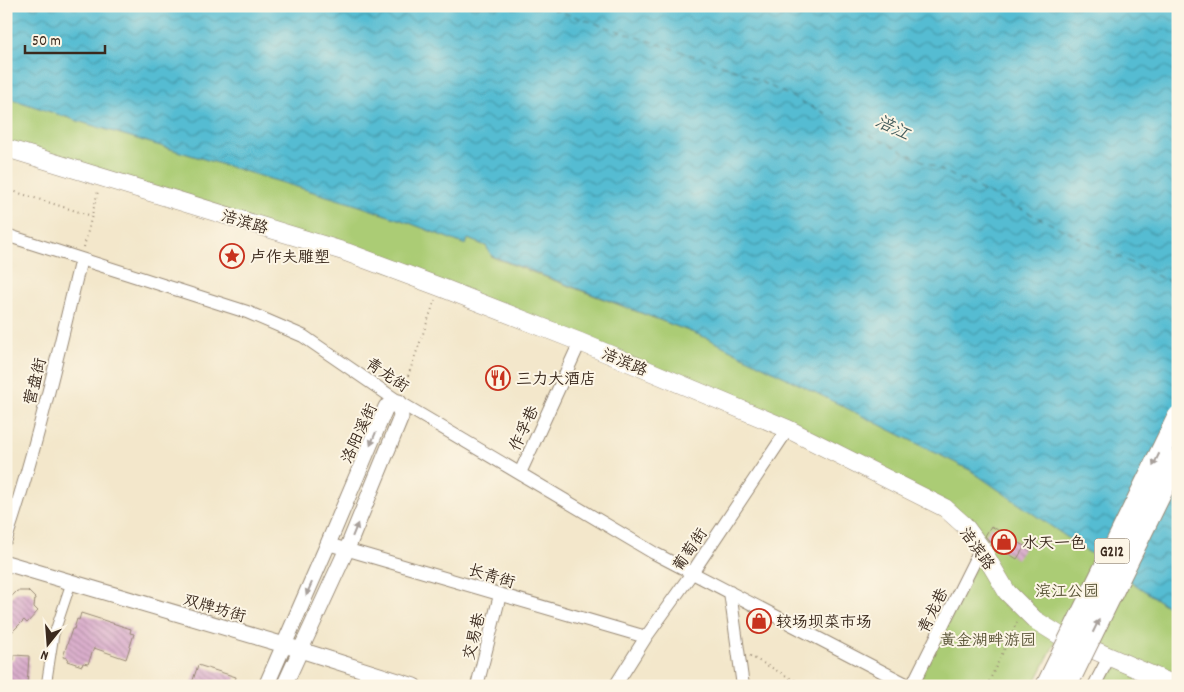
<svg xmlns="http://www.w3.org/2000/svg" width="1184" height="692" font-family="Dekko,'LXGW WenKai TC',sans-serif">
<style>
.park{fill:#abcc74;stroke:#737b49}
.water{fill:url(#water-waves);stroke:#487378}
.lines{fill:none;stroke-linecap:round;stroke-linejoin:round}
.ferry{stroke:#445d5d;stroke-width:1;stroke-dasharray:6 5;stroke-linecap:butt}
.building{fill:url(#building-back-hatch)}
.pedestrian-casing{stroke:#978874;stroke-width:11}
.minor-casing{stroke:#978874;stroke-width:14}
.tertiary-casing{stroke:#978874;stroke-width:17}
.secondary-casing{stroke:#978874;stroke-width:19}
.path{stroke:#978874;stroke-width:2;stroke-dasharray:1 4;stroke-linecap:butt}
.pedestrian{stroke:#fff;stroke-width:9}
.minor{stroke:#fff;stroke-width:12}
.tertiary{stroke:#fff;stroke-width:15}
.secondary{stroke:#fff;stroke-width:18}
.trunk-bridge-casing{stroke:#978874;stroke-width:22;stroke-linecap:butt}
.trunk-bridge{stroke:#fff;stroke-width:20}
.oneway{fill:#a79f9a}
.labels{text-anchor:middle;stroke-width:4;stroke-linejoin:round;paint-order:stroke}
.shield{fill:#fcf5e5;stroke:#75675a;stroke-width:1}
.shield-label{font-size:15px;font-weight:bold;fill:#3b2a1e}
.street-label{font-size:16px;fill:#3b2a1e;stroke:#fcf5e5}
.poi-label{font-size:16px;fill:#3b2a1e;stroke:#fcf5e5;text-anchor:start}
.park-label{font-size:16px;fill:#575234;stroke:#fcf5e5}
.water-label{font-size:18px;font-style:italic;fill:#445d5d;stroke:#fcf5e5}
</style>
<defs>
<pattern id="water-waves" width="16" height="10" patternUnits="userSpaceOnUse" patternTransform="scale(1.25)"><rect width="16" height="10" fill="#54bcd2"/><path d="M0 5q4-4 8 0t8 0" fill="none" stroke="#4799aa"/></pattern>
<pattern id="building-back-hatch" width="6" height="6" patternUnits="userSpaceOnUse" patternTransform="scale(1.25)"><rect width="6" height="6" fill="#daaecc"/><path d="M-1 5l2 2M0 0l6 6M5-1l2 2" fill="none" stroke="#b28ea5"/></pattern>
</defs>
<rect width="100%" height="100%" fill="#fcf5e5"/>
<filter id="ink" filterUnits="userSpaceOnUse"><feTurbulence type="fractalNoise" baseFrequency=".02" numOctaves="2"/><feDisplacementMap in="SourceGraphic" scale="10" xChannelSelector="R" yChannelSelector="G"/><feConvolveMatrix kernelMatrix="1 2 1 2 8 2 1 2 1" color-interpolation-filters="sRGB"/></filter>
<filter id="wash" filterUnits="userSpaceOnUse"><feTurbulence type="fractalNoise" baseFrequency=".0096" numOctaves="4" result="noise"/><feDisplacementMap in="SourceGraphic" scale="20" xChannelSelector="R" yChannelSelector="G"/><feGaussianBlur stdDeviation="1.12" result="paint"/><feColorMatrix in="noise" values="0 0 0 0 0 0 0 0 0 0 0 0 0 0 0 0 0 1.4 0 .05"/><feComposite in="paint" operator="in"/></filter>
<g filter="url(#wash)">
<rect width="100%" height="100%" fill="#f3e7cb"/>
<path class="park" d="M6,97L81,122L357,205L407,222L466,245L468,239L486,246L492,257L707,338L970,470L1178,614V686H1094L1108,657L1059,635L1033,686H912L981,548L964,525L788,429L440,287L6,148Z"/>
<path class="water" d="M6,6H1178V614L970,470L707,338L492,256L486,246L468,239L466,245L407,222L357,205L81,122L6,97Z"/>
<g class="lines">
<path class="ferry" d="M543,6L737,70L1178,286"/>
</g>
<g id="blocks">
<path class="building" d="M991,526L1025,546L1017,559L990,542L985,536Z
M17,591H28L35,598L34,607L38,611L27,623L24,620L12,632H6V602Z
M81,613L131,629L130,633L134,634L126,659L94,648L88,664L83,663L82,666L67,661L68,658L63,657L72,629H74L77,619L79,620Z
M14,655L29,656L27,686H6V659L14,660Z
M198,665L236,677L234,686H191Z"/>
</g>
</g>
<g filter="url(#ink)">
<use href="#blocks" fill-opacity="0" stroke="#978874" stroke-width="1"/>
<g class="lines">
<defs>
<path id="pedestrian" d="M46,686L54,634L71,583"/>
<path id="minor" d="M6,235L247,312L303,336L399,402L654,553L910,686
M520,473L580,342
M6,539C37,447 58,353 81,259
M328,544L646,637
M730,592L743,686
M477,686L500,595
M615,686L646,637L692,573L788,429
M912,686L981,548
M1094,686L1109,657"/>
<path id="tertiary" d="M6,563L291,647L414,686
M266,686L328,544L386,407L399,402L401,417L347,549L284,686"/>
<path id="secondary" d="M6,148L346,252L440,287L580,342L788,429L945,508L964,525L981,548L1007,592L1035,620L1059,635L1177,686"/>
</defs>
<use href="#pedestrian" class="pedestrian-casing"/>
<use href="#minor" class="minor-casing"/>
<use href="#tertiary" class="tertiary-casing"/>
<use href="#secondary" class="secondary-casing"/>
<path class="path" d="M6,189L92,216
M84,247L98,191
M403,390L435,300
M750,656L805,686
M987,686L1017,622"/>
<use href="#pedestrian" class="pedestrian"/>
<use href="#minor" class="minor"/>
<use href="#tertiary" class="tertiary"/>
<use href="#secondary" class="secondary"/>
<defs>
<path id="trunk-bridge" d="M1046,686L1178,416
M1067,686L1178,459"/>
</defs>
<use href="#trunk-bridge" class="trunk-bridge-casing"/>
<use href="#trunk-bridge" class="trunk-bridge"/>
</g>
<defs><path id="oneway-solid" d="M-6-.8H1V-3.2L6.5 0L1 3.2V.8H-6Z" transform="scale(1.25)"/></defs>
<g class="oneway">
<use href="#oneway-solid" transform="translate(373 439) rotate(113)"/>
<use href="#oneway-solid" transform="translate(1156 460) rotate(116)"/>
<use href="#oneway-solid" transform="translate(355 530) rotate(-68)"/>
<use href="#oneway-solid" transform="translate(309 589) rotate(114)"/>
<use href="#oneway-solid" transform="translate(1096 626) rotate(-64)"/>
</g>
</g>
<defs>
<symbol id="sight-ring" viewBox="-11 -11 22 22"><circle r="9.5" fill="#fcf5e5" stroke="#c8321e" stroke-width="1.5"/><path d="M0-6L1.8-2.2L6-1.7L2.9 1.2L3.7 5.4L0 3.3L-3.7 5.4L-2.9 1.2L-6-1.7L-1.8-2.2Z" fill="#c8321e"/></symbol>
<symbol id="restaurant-ring" viewBox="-11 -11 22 22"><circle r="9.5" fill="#fcf5e5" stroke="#c8321e" stroke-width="1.5"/><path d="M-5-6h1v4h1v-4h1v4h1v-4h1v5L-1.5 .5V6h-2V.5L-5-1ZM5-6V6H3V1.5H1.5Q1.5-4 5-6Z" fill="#c8321e"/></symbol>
<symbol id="shop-ring" viewBox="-11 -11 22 22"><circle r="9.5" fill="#fcf5e5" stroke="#c8321e" stroke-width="1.5"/><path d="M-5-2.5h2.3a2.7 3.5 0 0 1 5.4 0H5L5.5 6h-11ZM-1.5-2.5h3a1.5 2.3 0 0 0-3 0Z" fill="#c8321e"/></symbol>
</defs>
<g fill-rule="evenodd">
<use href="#sight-ring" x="218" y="242" width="28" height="28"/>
<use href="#restaurant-ring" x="484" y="364" width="28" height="28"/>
<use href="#shop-ring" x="990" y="528" width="28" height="28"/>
<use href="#shop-ring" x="745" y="607" width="28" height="28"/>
</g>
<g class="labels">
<rect class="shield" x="1094.5" y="538.5" width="35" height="25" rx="4"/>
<g class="shield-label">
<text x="1112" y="556">G212</text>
</g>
<g class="street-label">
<text transform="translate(245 221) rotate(17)" y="6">涪滨路</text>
<text transform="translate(625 361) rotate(23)" y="6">涪滨路</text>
<text transform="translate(388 374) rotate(34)" y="6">青龙街</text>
<text transform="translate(34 381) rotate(-76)" y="6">营盘街</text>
<text transform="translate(523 428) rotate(-65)" y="6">作孚巷</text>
<text transform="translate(358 433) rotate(-65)" y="6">洛阳溪街</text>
<text transform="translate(978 548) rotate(55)" y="6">涪滨路</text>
<text transform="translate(689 549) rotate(-56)" y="6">葡萄街</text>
<text transform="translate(492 575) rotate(17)" y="6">长青街</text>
<text transform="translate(215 607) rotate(16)" y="6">双牌坊街</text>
<text transform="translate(932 610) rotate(-64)" y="6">青龙巷</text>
<text transform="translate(473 636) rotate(-76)" y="6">交易巷</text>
</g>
<g class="poi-label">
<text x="250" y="262">卢作夫雕塑</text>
<text x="516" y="384">三力大酒店</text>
<text x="1022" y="548">水天一色</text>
<text x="776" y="627">较场坝菜市场</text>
</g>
<g class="park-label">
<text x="1067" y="596">滨江公园</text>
<text x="988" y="645">黄金湖畔游园</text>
</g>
<g class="water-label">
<text transform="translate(893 127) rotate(26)" y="6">涪江</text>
</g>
</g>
<rect width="1184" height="692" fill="none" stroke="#fcf5e5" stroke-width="25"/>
<g transform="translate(48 644) rotate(197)" stroke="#fcf5e5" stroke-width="4" paint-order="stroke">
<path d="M0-4L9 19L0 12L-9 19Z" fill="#3b2a1e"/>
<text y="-8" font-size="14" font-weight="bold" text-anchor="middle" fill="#3b2a1e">N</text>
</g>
<path d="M25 45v8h80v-8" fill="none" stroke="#3b2a1e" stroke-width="2.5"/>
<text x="32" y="45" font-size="15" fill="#3b2a1e" stroke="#fcf5e5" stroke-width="4" paint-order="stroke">50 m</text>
</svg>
